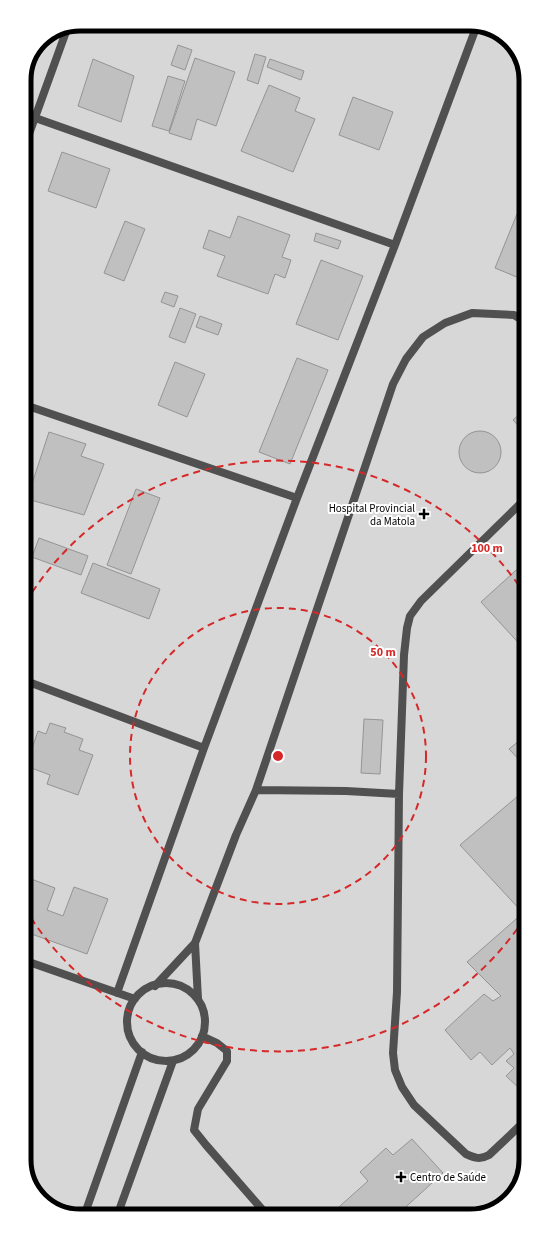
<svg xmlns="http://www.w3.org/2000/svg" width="550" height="1240" font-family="'Source Sans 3',sans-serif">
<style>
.green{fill:#d7d7d7}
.building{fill:#c0c0c0;stroke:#949494}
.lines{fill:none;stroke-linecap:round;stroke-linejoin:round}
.service{stroke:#505050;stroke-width:8}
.minor{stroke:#505050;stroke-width:8}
.ring{fill:none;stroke:#d62828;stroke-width:2;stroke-dasharray:7 5}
.poi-dot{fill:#000;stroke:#fff;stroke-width:1.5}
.labels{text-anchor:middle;stroke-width:4;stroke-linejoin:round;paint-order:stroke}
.poi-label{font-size:11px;fill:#000;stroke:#fff;text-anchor:end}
.rim{fill:none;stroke:#000;stroke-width:5}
.centre{fill:#d62828;stroke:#fff;stroke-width:2}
.ring-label{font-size:12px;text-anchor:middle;font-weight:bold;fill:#d62828;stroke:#fff;stroke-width:4;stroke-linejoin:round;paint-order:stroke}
</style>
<rect width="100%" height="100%" fill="#fff"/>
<path class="green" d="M80,24H474L504,35L523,62L526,1160L515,1194L488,1213L76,1216L46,1204L27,1178L24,76L41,40Z"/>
<path class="building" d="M178,45L192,50L185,70L171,65Z
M255,54L266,57L258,84L247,80Z
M195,58L235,72L216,126L197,119L191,140L169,133Z
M93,59L134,76L121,122L78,106Z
M270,59L304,71L301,80L267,67Z
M168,76L185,81L169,131L152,126Z
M269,85L300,98L295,111L315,119L293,172L241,151Z
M353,97L393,112L379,150L339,135Z
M62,152L110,169L96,208L48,191Z
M517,214L523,217L524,280L495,268Z
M238,216L290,235L282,257L291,260L285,278L275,274L268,294L217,276L225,256L203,248L209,230L230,238Z
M125,221L145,229L124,281L104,273Z
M316,233L341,241L338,249L314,241Z
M321,260L363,276L338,340L296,324Z
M165,292L178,296L174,307L161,302Z
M180,308L196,314L185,343L169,337Z
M200,316L222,324L218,335L196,327Z
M297,358L328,370L290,464L259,452Z
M175,362L205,374L187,417L158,405Z
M524,410V429L523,431L513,420Z
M459 452a21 21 0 1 1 42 0a21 21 0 1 1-42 0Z
M49,432L86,444L81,456L104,464L84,515L27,499Z
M136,489L160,498L131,574L107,565Z
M39,538L88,556L81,575L32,557Z
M93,563L160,589L149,619L81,593Z
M524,563L525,650L481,602Z
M364,719L383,720L380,774L361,773Z
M50,723L66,728L64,732L83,739L79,750L93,755L78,795L47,784L50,775L26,766L38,731L46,734Z
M525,736V766L509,749Z
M525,790L526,1082L519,1088L506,1076L514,1068L506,1061L514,1054L510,1048L492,1065L480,1052L471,1060L445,1030L484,994L493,1001L501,996L467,962L523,913L460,845Z
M26,877L55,888L47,910L63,916L74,887L108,899L87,954L26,932Z
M412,1139L443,1173L398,1214H331L368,1181L360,1172L386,1148L393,1155Z"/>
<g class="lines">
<path class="service" d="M524,500L421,601L410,616L407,628L404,655L399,794L397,992L393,1053L395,1070L402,1087L414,1105L466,1154C475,1158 480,1160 489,1155L526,1120
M256,790L346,791L399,794
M195,943L198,999
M155,986L195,943L236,835L256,790L393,384L406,359L423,337L445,323L472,313L514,315L524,321"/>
<path class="minor" d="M24,114L395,245
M24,148L67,29
M25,405L297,498
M26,681L204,748
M26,961L135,999
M127 1022a39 39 0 1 1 78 0a39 39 0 1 1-78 0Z
M117,993L204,748L297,498L395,245L477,25
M202,1036L217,1043L227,1051V1061L198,1109L194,1130L206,1145L267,1215
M84,1216L142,1052
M117,1216L173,1061"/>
</g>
<g class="ring">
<circle cx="278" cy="756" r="148"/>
<path d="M524 919A295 295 0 0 1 26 910M26 602A295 295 0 0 1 524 593"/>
</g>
<g class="poi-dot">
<path d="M422 508h4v4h4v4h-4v4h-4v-4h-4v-4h4z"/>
<path d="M399 1171h4v4h4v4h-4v4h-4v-4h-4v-4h4z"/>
</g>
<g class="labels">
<g class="poi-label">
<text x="415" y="512">Hospital Provincial<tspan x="415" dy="13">da Matola</tspan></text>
<text x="410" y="1181" text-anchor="start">Centro de Saúde</text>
</g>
</g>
<path d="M0 0H550V1240H0ZM80 31H470A49 49 0 0 1 519 80V1160A49 49 0 0 1 470 1209H80A49 49 0 0 1 31 1160V80A49 49 0 0 1 80 31Z" fill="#fff" fill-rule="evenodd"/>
<path class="rim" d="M80 31H470A49 49 0 0 1 519 80V1160A49 49 0 0 1 470 1209H80A49 49 0 0 1 31 1160V80A49 49 0 0 1 80 31Z"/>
<circle cx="278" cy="756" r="6" class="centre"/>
<g class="ring-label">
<text x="487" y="552">100 m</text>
<text x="383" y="656">50 m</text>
</g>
</svg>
